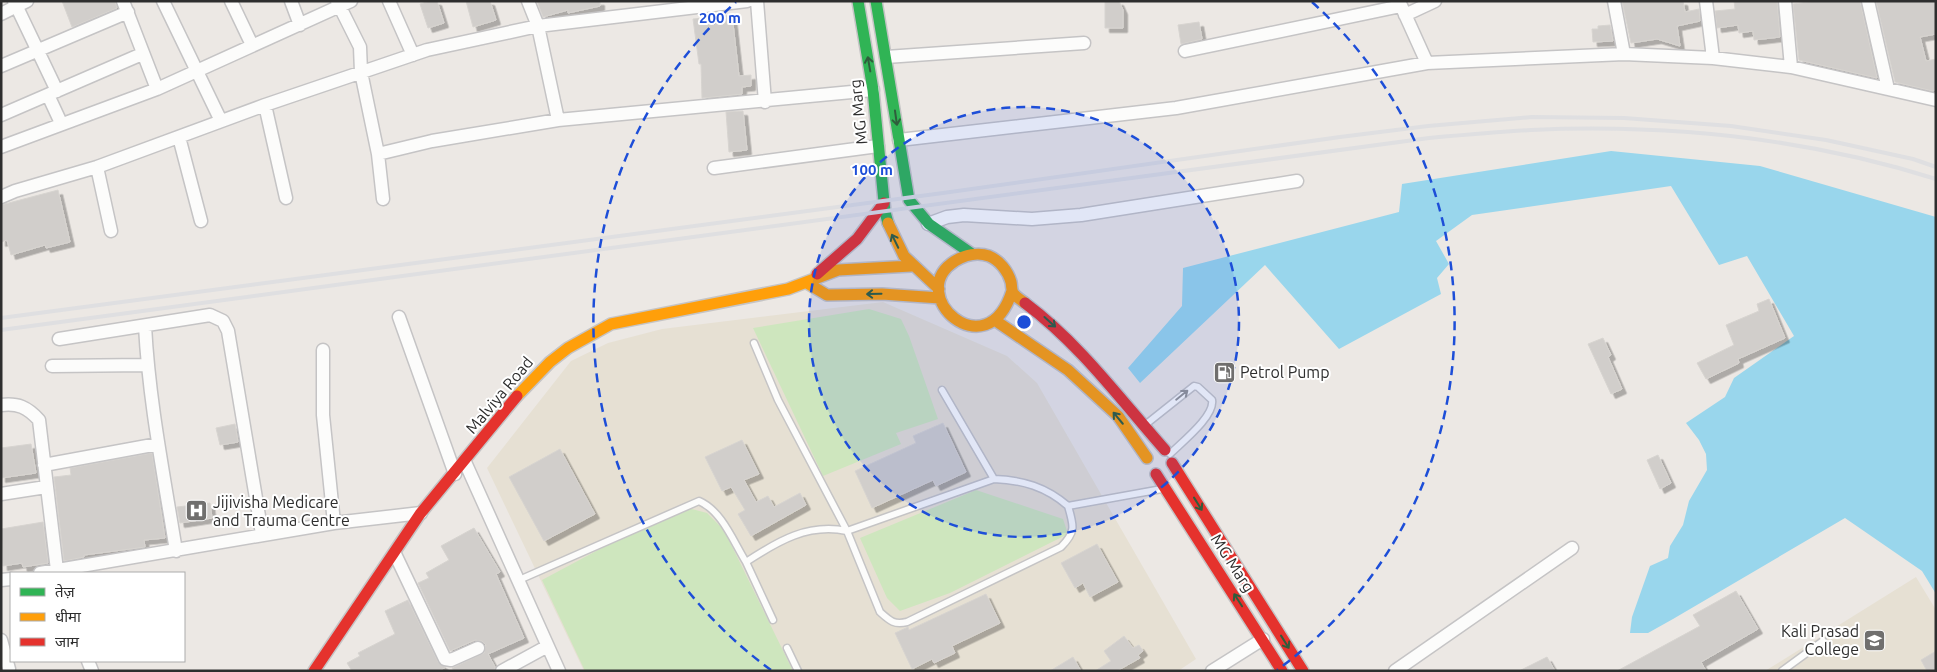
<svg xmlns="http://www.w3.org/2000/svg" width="1937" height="672" font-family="Ubuntu,'Noto Sans Devanagari',sans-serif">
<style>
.education{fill:#e6e0d3}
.green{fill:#cee6be}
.water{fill:#99d6ec}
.building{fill:#d1cecb;stroke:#d7d4d0;filter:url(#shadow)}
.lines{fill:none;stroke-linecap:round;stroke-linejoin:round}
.lane-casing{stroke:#c5c4c5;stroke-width:9}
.street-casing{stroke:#c5c4c5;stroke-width:15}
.fast-casing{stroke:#c5c4c5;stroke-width:14}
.slow-casing{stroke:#c5c4c5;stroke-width:14}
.jam-casing{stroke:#c5c4c5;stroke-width:14}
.lane{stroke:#fcfcfb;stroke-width:6}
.street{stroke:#fcfcfb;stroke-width:12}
.fast{stroke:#30b455;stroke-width:11}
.slow{stroke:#ff9f0a;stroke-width:11}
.jam{stroke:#e5322d;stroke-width:11}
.rail{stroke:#dfdfe1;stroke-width:4}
.oneway{stroke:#2f5d3c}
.oneway2{stroke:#959594}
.ring{fill:none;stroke:#1d4ed8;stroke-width:2.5;stroke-dasharray:9 6}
.labels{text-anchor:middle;stroke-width:4;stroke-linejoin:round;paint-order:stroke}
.street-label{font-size:16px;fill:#2e2e2e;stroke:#fff}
.poi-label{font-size:16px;fill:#2e2e2e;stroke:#fff;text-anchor:start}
.centre{fill:#1d4ed8;stroke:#fff;stroke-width:2.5}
.ring-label{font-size:15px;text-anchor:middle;font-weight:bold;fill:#1d4ed8;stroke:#fff;stroke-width:4;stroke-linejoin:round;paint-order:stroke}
</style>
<defs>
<filter id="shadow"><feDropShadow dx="4.5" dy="4.5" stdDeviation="0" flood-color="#0004"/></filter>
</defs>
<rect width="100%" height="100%" fill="#ece8e4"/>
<path class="education" d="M883,302L1007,356L1037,383L1196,659L1178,671H584L487,468L571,361L608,343L662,329Z
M1916,577L1936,610V671H1765Z"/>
<path class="green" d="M869,309L901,319L909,336L938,419L896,433L901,444L823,476L753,328Z
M976,490L1063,519L1068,534L950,593L900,611L887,598L860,538Z
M688,508L707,513L724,530L793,671H585L542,580L673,510Z"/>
<path class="water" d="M1611,151L1760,166L1936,217V594L1922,571L1845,518L1673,619L1648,633H1630L1632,617L1650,566L1668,558L1670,546L1683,525L1689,501L1707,470L1706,454L1699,440L1686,423L1725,397L1734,378L1794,336L1747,256L1719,265L1671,186L1472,215L1436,241L1449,264L1437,278L1441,294L1339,349L1265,265L1140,383L1128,368L1182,306L1183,268L1399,212L1402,184Z"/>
<path class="building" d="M62,1H115L117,8L72,27Z
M430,1H437L444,23L428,28L420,4Z
M466,1H490L496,20L473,27Z
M537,1H600V6L568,13V10L543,17Z
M1105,1H1119L1123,10V28H1105Z
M1622,1H1683L1685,12L1699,9L1700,21L1677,26L1680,46L1657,39L1631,43Z
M1734,1H1777L1780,37L1754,40L1753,31L1739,33L1738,25L1717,28L1715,11L1735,9Z
M1816,1H1860L1877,78L1799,60L1793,4Z
M1876,1H1936V34L1920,37L1926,61L1936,59V89L1933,91L1895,82Z
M732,15L739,76L751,75V86L742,87V94L702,98L701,64H699L693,19Z
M1199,22L1202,39L1181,44L1178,25Z
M1610,25L1613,41L1593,42L1592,29H1598V26Z
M743,111L747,150L729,152L726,112Z
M58,190L70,242L46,248L45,245L11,255L7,240L1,242V205Z
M1769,299L1785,338L1738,359L1739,363L1706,379L1697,363L1734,345L1726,325L1759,311L1757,304Z
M1603,338L1611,355L1608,357L1622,389L1611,394L1588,344Z
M943,423L966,472L936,486L933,480L872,508L855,471L916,443L913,436Z
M235,424L238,442L220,445L216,428Z
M742,440L759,474L744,480L756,502L768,496L774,507L800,493L806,505L751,536L738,514L745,510L731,487L722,491L705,457Z
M31,444L36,473L1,478V448Z
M560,449L595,514L544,541L509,477Z
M152,453L165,538L144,540L145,547L84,555V557L64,561L54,477L71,475L70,468Z
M1658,455L1671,483L1660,489L1647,460Z
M210,503L212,518L180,523L177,507Z
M43,522L48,563L23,567L22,563L3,566L1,529Z
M474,528L500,572L496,574L524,638L488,654L495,667L494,671H454L452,668L484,653L486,645L482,641L475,640L450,651L418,583L429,578L426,573L449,560L441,546Z
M1097,544L1118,582L1090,597L1083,583L1075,588L1061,563Z
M1736,591L1758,629L1701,662L1706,671H1617L1700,626L1693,615Z
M986,594L1000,623L952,646L955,653L934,663L932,659L912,669L895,633L908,627L909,630Z
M408,600L438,662L446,667L439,671H352L347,663L360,656L358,653L395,634L385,611Z
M1124,636L1133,648L1139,645L1143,651L1138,655L1140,658L1117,671H1095L1111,661L1104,651Z
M1936,651V671H1927L1921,660Z
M1073,657L1081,671H1050Z
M1547,657L1555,671H1519Z"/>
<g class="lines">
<defs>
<path id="lane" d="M754,343L778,400L847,531
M942,390L994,479C1023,480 1046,487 1068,506L1162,489
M1145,425L1194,386L1198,387L1212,400C1215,416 1182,442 1170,454
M994,479L847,531L880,612C890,621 894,625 907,622L1061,547C1076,532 1074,526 1068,506
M519,580L699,501C722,511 733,541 746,562
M773,620L746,562C778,541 808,523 847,531
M787,648L798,671
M1782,671L1823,641"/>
<path id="street" d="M14,1L57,91
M123,1L157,89
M163,1L221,121
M231,1L252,45
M291,1L300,25
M337,1L360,47L361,72L378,154L383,199
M389,1L413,55
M528,1L538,26L558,120
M757,1L765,102
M1399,1L1427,63
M1614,1L1624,54
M1706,1L1713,58
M1785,1L1791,67
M1868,1L1888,89
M1,14L27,1
M1405,15L1435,1
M1185,51L1401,6
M886,57L1084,43
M1,66L128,12
M48,95L61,123
M265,105L286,198
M1,115L142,54
M179,137L201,221
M899,140L1176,108L1427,63L1624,54L1713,58L1791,67L1936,100
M1,147L157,89L351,1
M378,154L432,141L558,120L873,90
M97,167L111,231
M714,168L878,146
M1,197L15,191L97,167L265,105L427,50L538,26L747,1
M928,224L947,217L964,215L1032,219L1081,215L1297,181
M399,317L455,474
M145,326C149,402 164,476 176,551
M59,339L210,315L223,321L228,331L262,534
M323,350V415L334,523
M52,366L147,365
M1,405C18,403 27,407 39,420L57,570
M465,462L559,671
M44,465L158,444
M1,494L46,487
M395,554L445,659L451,660L478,648
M40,573L334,523L421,513
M1,580L11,579
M1,640L9,669
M88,661L92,671
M502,671L546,647
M1212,671L1263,639
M1395,671L1572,548"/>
<path id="fast" d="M858,1L873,90L885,212L888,223
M876,1L909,200L929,224L972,254"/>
<path id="slow" d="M888,223L904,256L939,289
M807,283L827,295L882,294L940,298
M1012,291C987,371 903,294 955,261C965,255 978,252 989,256C999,260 1008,271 1011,282C1012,286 1011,289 1013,293C1016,297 1021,300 1025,303
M996,321L1068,370L1118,416L1147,458
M517,396L550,362L568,348L611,324L788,289L838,270L911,266"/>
<path id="jam" d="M817,274L857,239L884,203
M1025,303C1080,344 1120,399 1165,450
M1172,463L1303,671
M1156,474L1282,671
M314,671L420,514L517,396"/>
</defs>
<use href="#lane" class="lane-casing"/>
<use href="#street" class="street-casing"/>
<use href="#fast" class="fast-casing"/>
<use href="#slow" class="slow-casing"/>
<use href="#jam" class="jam-casing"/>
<use href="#lane" class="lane"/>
<use href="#street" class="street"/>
<use href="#fast" class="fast"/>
<use href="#slow" class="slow"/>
<use href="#jam" class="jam"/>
<path class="rail" d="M1,318L943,193L1340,137L1428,126L1532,117L1624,118L1731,126L1826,140L1913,159L1936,167
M1,330L1429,138C1463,135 1497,132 1531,130C1666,124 1806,138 1936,179"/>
</g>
<defs><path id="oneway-shaft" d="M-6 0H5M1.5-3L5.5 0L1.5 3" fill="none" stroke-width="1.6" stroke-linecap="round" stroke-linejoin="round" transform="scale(1.25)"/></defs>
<g class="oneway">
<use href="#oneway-shaft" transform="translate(869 64) rotate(-100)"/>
<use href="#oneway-shaft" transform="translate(896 118) rotate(82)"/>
<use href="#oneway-shaft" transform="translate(895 241) rotate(-116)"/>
<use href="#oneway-shaft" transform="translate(874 294) rotate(179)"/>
<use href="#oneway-shaft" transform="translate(1050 322) rotate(42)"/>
<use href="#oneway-shaft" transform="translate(1118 418) rotate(-130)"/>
<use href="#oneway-shaft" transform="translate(1198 504) rotate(58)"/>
<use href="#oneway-shaft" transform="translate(1238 600) rotate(-123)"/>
<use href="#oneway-shaft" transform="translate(1285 642) rotate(58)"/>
</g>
<use class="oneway2" href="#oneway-shaft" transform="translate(1182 395) rotate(-39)"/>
<circle cx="1024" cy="322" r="215" fill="#1d4ed8" fill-opacity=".12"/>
<g class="ring">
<circle cx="1024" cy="322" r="215"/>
<path d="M771 670A430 430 0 0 1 736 2M1312 2A430 430 0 0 1 1277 670"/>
</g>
<defs>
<symbol id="fuel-square" viewBox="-11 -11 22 22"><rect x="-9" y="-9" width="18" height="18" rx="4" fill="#706f6e" stroke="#fff"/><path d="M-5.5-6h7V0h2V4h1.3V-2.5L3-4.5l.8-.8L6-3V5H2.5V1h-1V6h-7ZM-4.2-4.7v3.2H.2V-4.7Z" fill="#fff"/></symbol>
<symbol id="hospital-square" viewBox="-11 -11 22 22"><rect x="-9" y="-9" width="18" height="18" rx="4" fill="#706f6e" stroke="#fff"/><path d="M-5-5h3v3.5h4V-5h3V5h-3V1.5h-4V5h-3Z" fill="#fff"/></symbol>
<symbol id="university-square" viewBox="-11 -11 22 22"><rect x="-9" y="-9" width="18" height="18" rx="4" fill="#706f6e" stroke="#fff"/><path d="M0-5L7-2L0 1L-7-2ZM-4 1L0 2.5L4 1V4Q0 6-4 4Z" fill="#fff"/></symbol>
</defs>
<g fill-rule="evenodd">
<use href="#fuel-square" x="1212" y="360" width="25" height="25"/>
<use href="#hospital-square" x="184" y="498" width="25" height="25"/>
<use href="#university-square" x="1862" y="628" width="25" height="25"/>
</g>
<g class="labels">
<g class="street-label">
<text transform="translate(858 112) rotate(-96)" y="6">MG Marg</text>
<text transform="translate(499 395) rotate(-50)" y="6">Malviya Road</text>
<text transform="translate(1233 563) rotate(57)" y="6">MG Marg</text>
</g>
<g class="poi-label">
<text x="1240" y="378">Petrol Pump</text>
<text x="213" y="508">Jijivisha Medicare<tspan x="213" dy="18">and Trauma Centre</tspan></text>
<text x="1859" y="637" text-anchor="end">Kali Prasad<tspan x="1859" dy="18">College</tspan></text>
</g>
</g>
<circle cx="1024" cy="322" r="8" class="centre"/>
<g class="ring-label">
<text x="720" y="23">200 m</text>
<text x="872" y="175">100 m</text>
</g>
<rect width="1937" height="672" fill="none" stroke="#2e2e2e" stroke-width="5"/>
<rect x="10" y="572" width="175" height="90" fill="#ffffff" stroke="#ababab"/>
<rect x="20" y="588" width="25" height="8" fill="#30b455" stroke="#ababab"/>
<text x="55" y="597" font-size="15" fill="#2e2e2e">तेज़</text>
<rect x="20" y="613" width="25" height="8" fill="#ff9f0a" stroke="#ababab"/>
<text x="55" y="622" font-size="15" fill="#2e2e2e">धीमा</text>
<rect x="20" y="638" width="25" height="8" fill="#e5322d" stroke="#ababab"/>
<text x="55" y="647" font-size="15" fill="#2e2e2e">जाम</text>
</svg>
